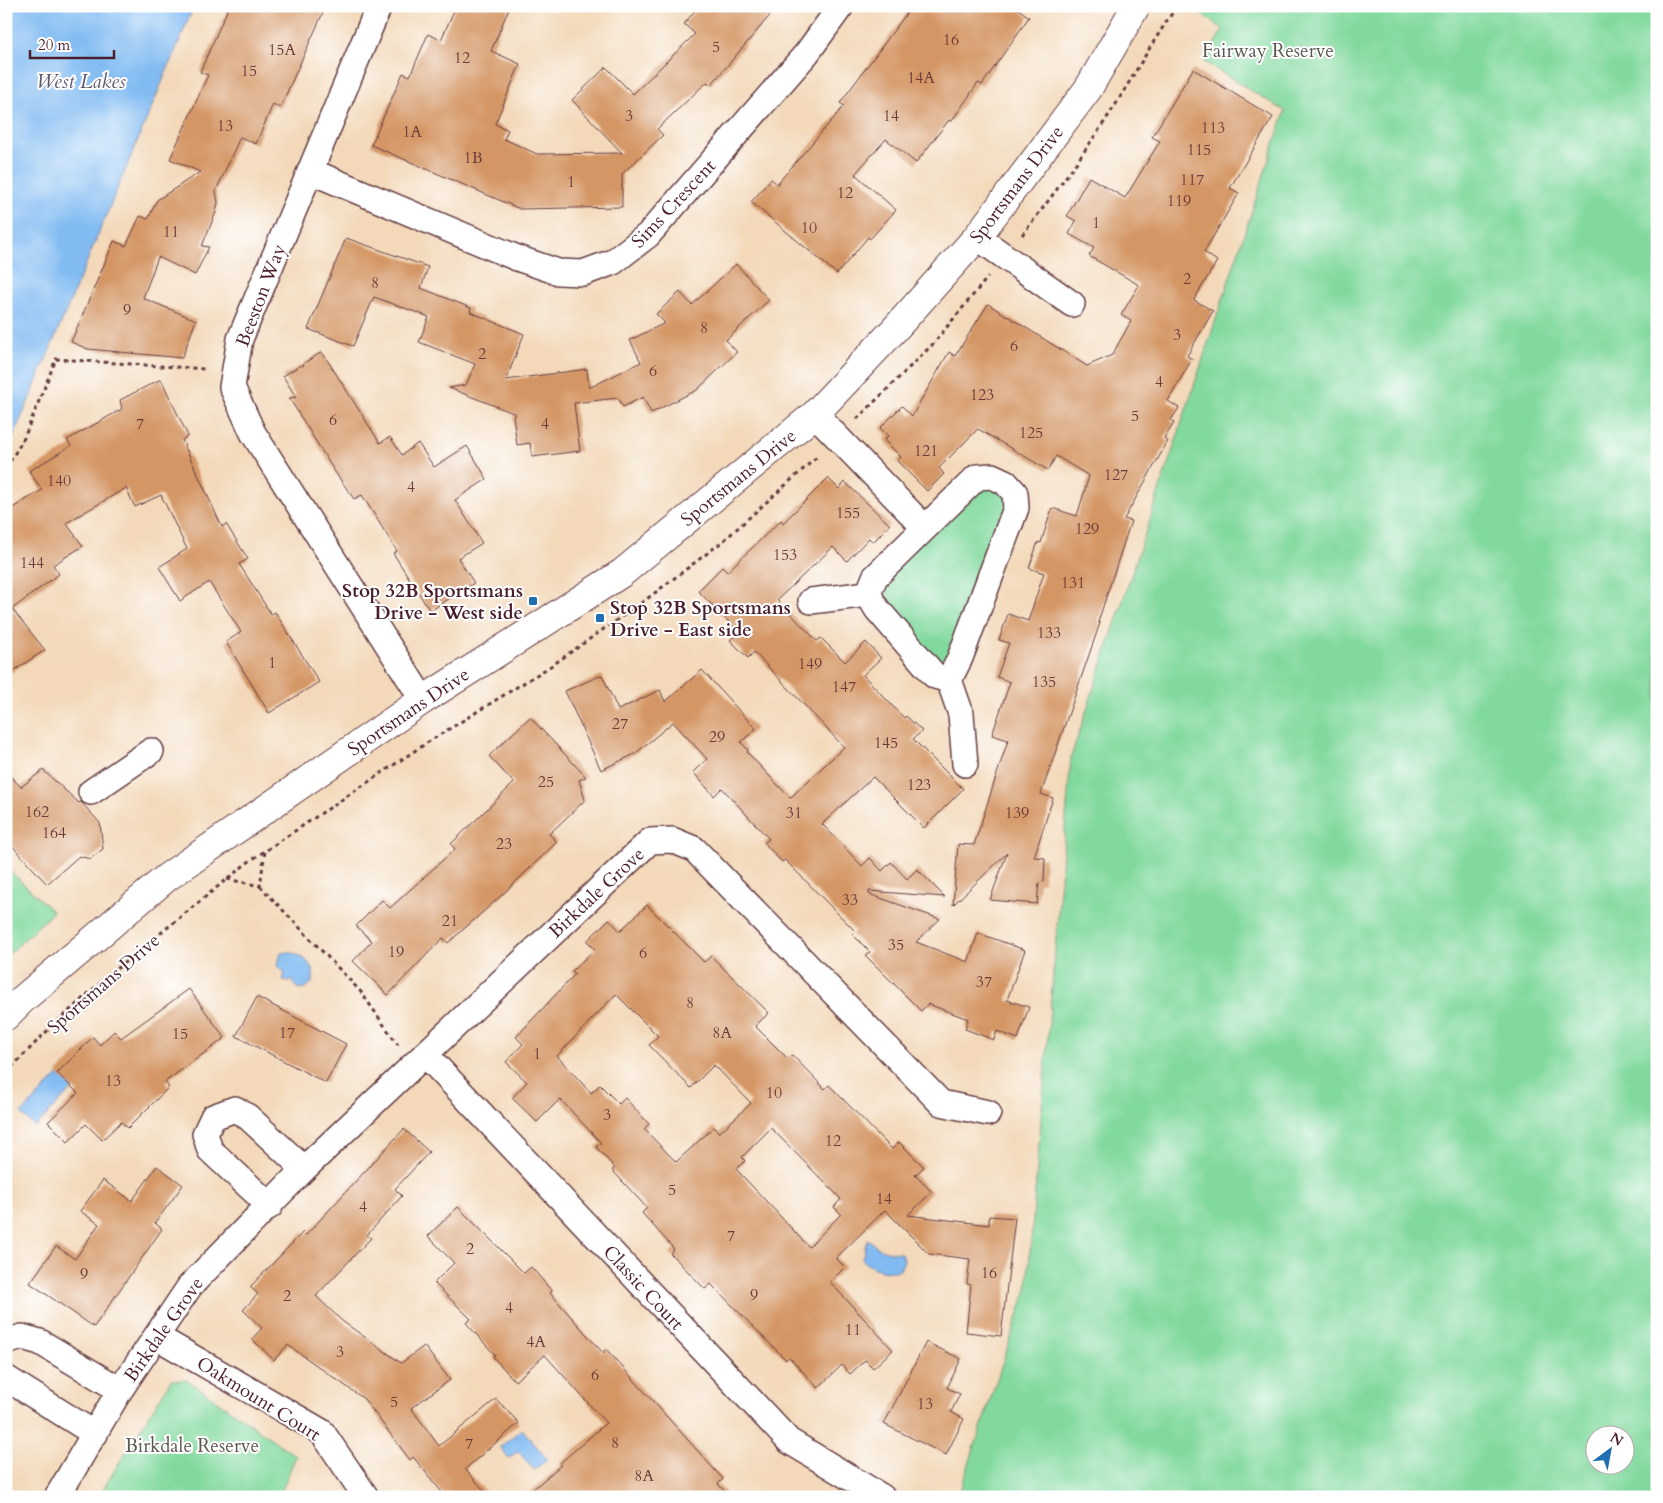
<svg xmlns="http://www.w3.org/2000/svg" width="1663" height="1503" font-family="Cardo,serif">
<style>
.green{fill:#81d99e;stroke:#667c64;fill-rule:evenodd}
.water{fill:#81bbf2;stroke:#666d8e}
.building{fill:#d49665;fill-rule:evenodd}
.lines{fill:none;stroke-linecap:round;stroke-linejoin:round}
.minor-casing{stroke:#633b40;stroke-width:28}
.tertiary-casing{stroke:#633b40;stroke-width:30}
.path{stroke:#633b40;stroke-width:3;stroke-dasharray:4 4;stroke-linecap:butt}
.minor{stroke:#fff;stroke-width:25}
.tertiary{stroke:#fff;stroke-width:28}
.poi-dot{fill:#1f6fb2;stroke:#fff;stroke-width:2}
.labels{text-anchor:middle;stroke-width:4;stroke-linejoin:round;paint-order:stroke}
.number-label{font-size:16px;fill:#6c3d3a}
.park-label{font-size:19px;fill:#5a574e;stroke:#fff}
.street-label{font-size:19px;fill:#4a1f2b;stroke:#fff}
.poi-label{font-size:19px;font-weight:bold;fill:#4a1f2b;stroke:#fff;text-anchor:end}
.water-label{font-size:20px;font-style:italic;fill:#5d5671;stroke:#fff}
</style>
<rect width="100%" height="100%" fill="#fff"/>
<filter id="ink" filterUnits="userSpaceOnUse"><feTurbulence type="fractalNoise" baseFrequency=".02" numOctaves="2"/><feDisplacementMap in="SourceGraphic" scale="10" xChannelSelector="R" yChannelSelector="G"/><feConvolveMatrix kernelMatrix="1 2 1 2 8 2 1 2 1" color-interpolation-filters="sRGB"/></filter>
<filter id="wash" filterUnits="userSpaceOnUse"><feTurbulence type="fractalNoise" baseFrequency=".0096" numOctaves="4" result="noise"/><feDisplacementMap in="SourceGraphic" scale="20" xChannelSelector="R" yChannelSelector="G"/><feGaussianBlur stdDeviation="1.12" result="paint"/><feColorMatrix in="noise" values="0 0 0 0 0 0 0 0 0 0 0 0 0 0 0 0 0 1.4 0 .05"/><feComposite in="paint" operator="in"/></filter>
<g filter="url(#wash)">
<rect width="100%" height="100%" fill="#f3d9ba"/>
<path class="green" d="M1189,6H1657V1497H958L1027,1289L1071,757L1285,111L1204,62L1223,29ZM1596,1436H1626V1466H1596Z
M977,477L1015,493L949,680L877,609L875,577Z
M6,867L53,912L6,957Z
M171,1380H187L296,1456L279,1497H98Z"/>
<path class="water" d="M6,6H194L12,440L6,450Z
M287,952C303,954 318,967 312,983L305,988L300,989L295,986L291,979L288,981L283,980L285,972L277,966L281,953Z
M58,1075L72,1089L35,1127L21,1114Z
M867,1240L871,1241C877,1251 890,1252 901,1253L904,1260L900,1270C888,1273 869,1269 862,1259Z
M522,1429L547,1459L534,1470L518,1451L509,1458L500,1447Z"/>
<g id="blocks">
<path class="building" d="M229,6H326L280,108L273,104L256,144L240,137L216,191L218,203L216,212L202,246L209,247L195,275L158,257L143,298L196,320L182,358L88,349L71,342L114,241L126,246L140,216L148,219L157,200L200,172L170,159L208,75L200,72Z
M456,6H510L491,51L520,64L495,124L508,130L504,139L537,154L622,153L572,100L606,67L633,94L695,34L684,24L699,6H778L711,85L707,82L657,129L663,135L622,174V207L520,209L371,145L403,73L410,76L428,34L441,40Z
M912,6H1014L1029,17L982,85L978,83L951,122L949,120L916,163L886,139L855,174L896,210L870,239L868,237L837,274L751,202L771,179L777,184L844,106L840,103Z
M1193,69L1273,117L1230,188L1239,193L1204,252L1217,261L1194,300L1213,311L1187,356L1192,359L1168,401L1179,408L1171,420L1174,423L1164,439L1168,441L1124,519L1131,521L1098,622L1100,623L1041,794L1053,798L1034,857L1045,858L1044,882L1039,883L1037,904L990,900L1007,853L953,905L958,844L974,845L1008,740L992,735L1010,682L997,677L1009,643L999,640L1008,614L1028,621L1044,573L1029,568L1038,542L1041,543L1052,508L1077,516L1089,476L1056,456L1048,470L978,429L939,468L944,474L927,491L897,461L901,457L884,440L888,436L880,428L902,406L912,416L949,352L955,356L988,304L1087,366L1112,355L1131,321L1121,315L1139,285L1089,256L1094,248L1069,234L1076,221L1067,216L1089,177L1125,198L1160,141L1152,137Z
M346,238L428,267L421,288L471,308L470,312L524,334L506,380L587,369L589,388L641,362L630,340L665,323L656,314L680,292L692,305L736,264L769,300L726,340L737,352L697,390L651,413L643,397L623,407L618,398L574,403L580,451L532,457L530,443L517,445L513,416L516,414L449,388L466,385L475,364L419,342L429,317L374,297L353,346L308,329Z
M322,352L380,443L390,437L402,455L418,443L434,467L467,446L487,479L455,500L482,543L458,558L474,583L430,611L393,553L397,551L362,495L354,499L335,472L289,398L296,397L283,376L301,365L303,366L304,363Z
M161,379L188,436L182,440L222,527L226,524L248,559L239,564L271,614L275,612L319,682L269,713L226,642L241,632L209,582L180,601L159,567L187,549L161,495L135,507L126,488L66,523L83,546L53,565L59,574L12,609L45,650L6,676V512L42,490L29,471L71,446L67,440L122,409L120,400Z
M828,478L839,489L845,482L890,525L873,542L869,538L847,561L833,547L777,600L817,641L821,638L845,662L866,642L881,658L863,675L904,718L906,716L922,731L913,739L963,789L924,828L873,777L822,824L862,866L870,858L882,871L891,862L907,879L917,869L945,897L869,891V894L940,919L916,942L968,962L978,933L1025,950L1007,1000L1029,1007L1018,1039L997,1031L994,1040L965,1029L968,1019L928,1004L921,1011L865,955L870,952L852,934L855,931L785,860L782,862L764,843L769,839L722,788L714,796L693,772L707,759L673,722L635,754L601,770L565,691L602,675L618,710L660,690L665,702L702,670L756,729L741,742L748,750L747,752L790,798L844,747L754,652L748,658L730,640L739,632L698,591L722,567L727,572L781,520L783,523Z
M530,717L586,777L579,780L585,800L549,834L557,842L501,896L448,943L443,938L388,995L353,961L372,941L356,926L382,900L390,908L455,849L451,844L514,783L489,756Z
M43,770L79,803L81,802L100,823L103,849L90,859L79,856L47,884L6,839V772L21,787Z
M647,905L704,962L711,956L769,1013L755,1026L787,1058L792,1055L825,1089L829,1085L892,1149L899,1142L924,1167L915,1175L932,1192L908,1215L989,1225V1216L1015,1218L1001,1336L966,1332L971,1285L967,1284L970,1259L929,1254L885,1210L836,1258L845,1267L830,1282L893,1350L873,1368L865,1360L850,1374L842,1365L818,1388L789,1357L786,1360L711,1284L705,1289L670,1253L674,1249L642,1213L647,1208L612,1170L615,1168L596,1147L601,1143L560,1099L537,1122L512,1098L527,1082L506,1062L523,1044L516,1037L575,974L572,971L595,949L587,941L609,919L620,931ZM616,994L658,1036L649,1045L691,1088L714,1065L751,1103L719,1133L714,1127L676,1162L644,1129L649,1124L625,1098L619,1104L600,1085L591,1093L557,1056ZM771,1128L841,1199L834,1207L841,1214L809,1247L736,1169L745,1161L742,1157Z
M189,989L225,1038L165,1082L169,1087L128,1128L121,1122L102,1140L86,1124L68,1142L48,1122L78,1093L57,1073L93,1037L100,1045L114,1031L121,1038Z
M257,997L346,1044L326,1083L236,1036Z
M404,1129L429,1152L395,1189L402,1196L367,1235L371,1238L316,1296L342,1321L401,1363L424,1346L450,1380L411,1408L439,1446L496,1399L519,1423L465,1469L490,1497H446L413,1457L410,1460L364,1399L288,1345L274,1360L252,1339L262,1328L243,1310L258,1294L250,1287L303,1232L306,1235Z
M157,1166L183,1185L155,1223L162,1229L94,1327L30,1283L56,1246L75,1259L99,1224L80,1211L103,1180L132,1201Z
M458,1207L524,1273L531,1267L552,1291L550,1293L603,1353L606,1349L723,1479L718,1484L730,1497H524L561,1465L559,1464L606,1423L545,1355L515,1381L493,1357L495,1355L466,1323L471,1319L434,1283L454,1263L428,1236Z
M926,1342L961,1359L947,1388L960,1394L951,1412L964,1419L946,1455L884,1424Z"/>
</g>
</g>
<g filter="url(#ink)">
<use href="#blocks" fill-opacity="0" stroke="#633b40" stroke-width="1"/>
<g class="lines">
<defs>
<path id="minor" d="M379,6L240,339L232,387L253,433L423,700
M310,171L517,258L558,272L583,273L613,262L648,235L807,53L841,6
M977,237L1072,304
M815,414L925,528L977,477L992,476L1005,482L1015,493L1016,508L960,658L949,680L935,676L877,609L868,594L875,577L925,528
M811,601L868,594
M949,680L961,714L965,764
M91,792L151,751
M425,1054L789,1441L882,1497
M270,1206L210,1150L205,1134L213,1117L235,1109L248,1117L304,1169
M157,1337L322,1432L366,1497
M6,1342L22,1337L40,1342L120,1390
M6,1378L95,1434
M57,1497L120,1390L190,1286L304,1169L650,841L672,840L694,849L941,1103L988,1113"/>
<path id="tertiary" d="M6,1016L23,999L166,878L423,700L622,573L815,414L894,330L977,237L1088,89L1136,6"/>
</defs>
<use href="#minor" class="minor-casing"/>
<use href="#tertiary" class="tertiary-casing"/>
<path class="path" d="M1022,235C1055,193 1087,149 1116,104C1136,71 1155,38 1177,6
M857,419L932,345L988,277
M6,468L24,438L56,359L205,369
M227,879L260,886L265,851
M260,886L361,992L398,1045
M6,1073L49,1029L109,975L247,863L425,744L554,664L648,598L722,542L818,456"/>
<use href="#minor" class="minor"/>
<use href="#tertiary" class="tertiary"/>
</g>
</g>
<g class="poi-dot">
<rect x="528" y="596" width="10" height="10" rx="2.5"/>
<rect x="595" y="613" width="10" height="10" rx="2.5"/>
</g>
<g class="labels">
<g class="number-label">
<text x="951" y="45">16</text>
<text x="716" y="52">5</text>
<text x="282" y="55">15A</text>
<text x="462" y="63">12</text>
<text x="249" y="76">15</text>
<text x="921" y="83">14A</text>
<text x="629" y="121">3</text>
<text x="891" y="121">14</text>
<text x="225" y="131">13</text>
<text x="1213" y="133">113</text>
<text x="412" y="137">1A</text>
<text x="1199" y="155">115</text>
<text x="473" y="163">1B</text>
<text x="1192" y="185">117</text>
<text x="571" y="187">1</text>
<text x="845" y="198">12</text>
<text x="1179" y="206">119</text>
<text x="1096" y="228">1</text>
<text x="809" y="233">10</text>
<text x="171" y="237">11</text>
<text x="1187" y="284">2</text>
<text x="375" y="288">8</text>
<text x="127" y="315">9</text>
<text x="704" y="333">8</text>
<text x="1177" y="340">3</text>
<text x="1014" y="351">6</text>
<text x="482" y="359">2</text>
<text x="653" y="376">6</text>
<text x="1159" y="387">4</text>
<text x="982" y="400">123</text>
<text x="1135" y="421">5</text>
<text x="333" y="425">6</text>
<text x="140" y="429">7</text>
<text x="545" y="429">4</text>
<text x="1031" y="438">125</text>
<text x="926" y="456">121</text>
<text x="1116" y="480">127</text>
<text x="59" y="486">140</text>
<text x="411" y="492">4</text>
<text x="848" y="518">155</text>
<text x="1087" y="534">129</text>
<text x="785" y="560">153</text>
<text x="32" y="568">144</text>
<text x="1073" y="588">131</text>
<text x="1049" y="638">133</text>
<text x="272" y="668">1</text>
<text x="810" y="669">149</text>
<text x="1044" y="687">135</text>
<text x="844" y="692">147</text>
<text x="620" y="729">27</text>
<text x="717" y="742">29</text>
<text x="886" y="748">145</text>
<text x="546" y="787">25</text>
<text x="919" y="790">123</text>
<text x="37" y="817">162</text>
<text x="794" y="818">31</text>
<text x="1017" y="818">139</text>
<text x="54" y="838">164</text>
<text x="504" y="849">23</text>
<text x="850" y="905">33</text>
<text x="450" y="926">21</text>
<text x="896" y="950">35</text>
<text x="396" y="957">19</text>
<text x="643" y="958">6</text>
<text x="984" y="987">37</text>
<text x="690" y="1008">8</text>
<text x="287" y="1038">17</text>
<text x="722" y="1038">8A</text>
<text x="180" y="1039">15</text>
<text x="537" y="1059">1</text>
<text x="113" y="1086">13</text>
<text x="774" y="1098">10</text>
<text x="607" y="1120">3</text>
<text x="833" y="1146">12</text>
<text x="672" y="1195">5</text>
<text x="884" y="1204">14</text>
<text x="363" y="1212">4</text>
<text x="731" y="1241">7</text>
<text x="470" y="1254">2</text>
<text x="989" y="1278">16</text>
<text x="84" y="1279">9</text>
<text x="754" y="1300">9</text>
<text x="287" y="1301">2</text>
<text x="509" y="1313">4</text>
<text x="853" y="1335">11</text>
<text x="536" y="1347">4A</text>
<text x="340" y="1357">3</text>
<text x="595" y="1380">6</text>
<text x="394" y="1407">5</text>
<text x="925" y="1409">13</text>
<text x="615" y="1448">8</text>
<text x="469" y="1449">7</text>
<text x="644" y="1481">8A</text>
</g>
<g class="park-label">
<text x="1268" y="57">Fairway Reserve</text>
<text x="192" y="1452">Birkdale Reserve</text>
</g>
<g class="street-label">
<text transform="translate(1016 184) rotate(-53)" y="7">Sportsmans Drive</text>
<text transform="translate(673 203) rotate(-47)" y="7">Sims Crescent</text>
<text transform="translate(260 295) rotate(-69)" y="7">Beeston Way</text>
<text transform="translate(738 477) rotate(-39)" y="7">Sportsmans Drive</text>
<text transform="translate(408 711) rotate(-34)" y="7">Sportsmans Drive</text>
<text transform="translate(596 892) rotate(-43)" y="7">Birkdale Grove</text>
<text transform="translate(103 983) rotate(-41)" y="7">Sportsmans Drive</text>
<text transform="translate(644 1287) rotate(47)" y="7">Classic Court</text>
<text transform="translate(163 1329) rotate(-55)" y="7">Birkdale Grove</text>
<text transform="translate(259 1398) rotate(32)" y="7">Oakmount Court</text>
</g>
<g class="poi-label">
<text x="523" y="597">Stop 32B Sportsmans<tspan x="523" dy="22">Drive - West side</tspan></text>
<text x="610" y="614" text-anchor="start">Stop 32B Sportsmans<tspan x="610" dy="22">Drive - East side</tspan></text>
</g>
<g class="water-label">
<text x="81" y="88">West Lakes</text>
</g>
</g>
<rect width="1663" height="1503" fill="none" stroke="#fff" stroke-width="25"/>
<g transform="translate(1610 1450) rotate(32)"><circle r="24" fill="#ffffff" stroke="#b7a5aa"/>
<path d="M0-4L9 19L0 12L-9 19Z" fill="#1f6fb2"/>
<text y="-8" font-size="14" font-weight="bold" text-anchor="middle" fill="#4a1f2b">N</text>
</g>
<path d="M30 50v8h84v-8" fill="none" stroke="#4a1f2b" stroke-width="2.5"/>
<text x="38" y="50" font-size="15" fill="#4a1f2b" stroke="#ffffff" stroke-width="4" paint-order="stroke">20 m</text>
</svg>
